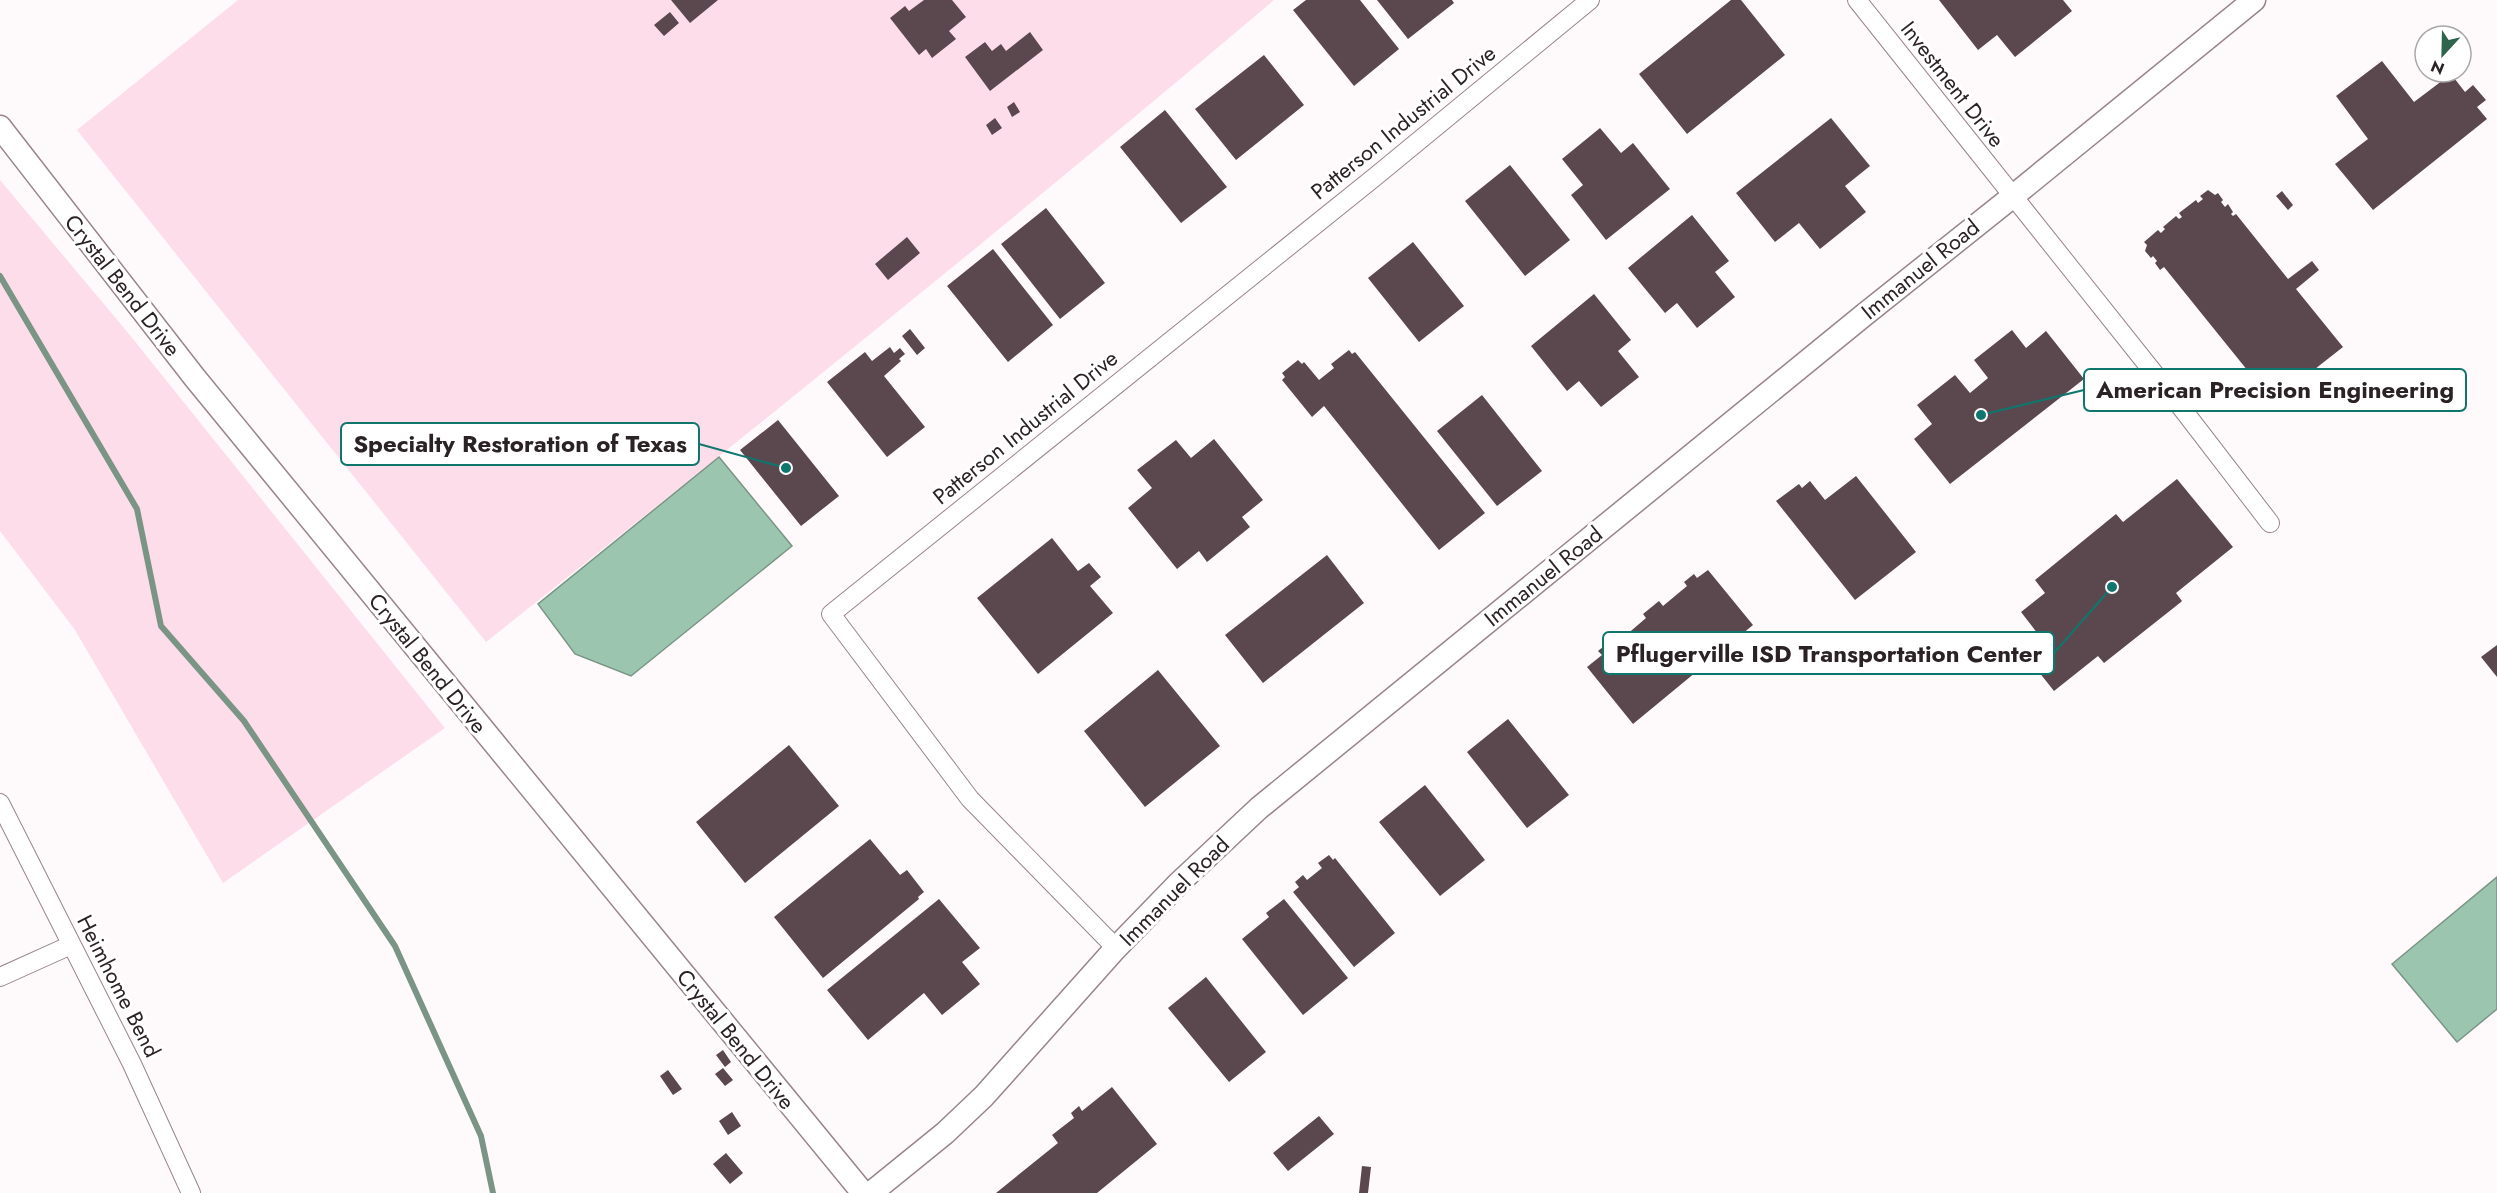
<svg xmlns="http://www.w3.org/2000/svg" width="2497" height="1193" font-family="Jost,sans-serif">
<style>
.green{fill:#fcdde9}
.water{fill:#9cc5af;stroke:#7a9486;stroke-width:1.5}
.lines{fill:none;stroke-linecap:round;stroke-linejoin:round}
.stream{stroke:#7a9486;stroke-width:6}
.building{fill:#5b484f}
.minor-casing{stroke:#99848c;stroke-width:20}
.tertiary-casing{stroke:#99848c;stroke-width:25}
.minor{stroke:#fff;stroke-width:18}
.tertiary{stroke:#fff;stroke-width:22}
.labels{text-anchor:middle;stroke-width:6;stroke-linejoin:round;paint-order:stroke}
.street-label{font-size:22px;fill:#2b2226;stroke:#fff}
.leader{fill:none;stroke:#0f766e;stroke-width:2}
.callout-dot{fill:#0f766e;stroke:#fff;stroke-width:2}
.callout{fill:#fff;stroke:#0f766e;stroke-width:2}
.callout-label{font-size:24px;text-anchor:middle;font-weight:bold;fill:#2b2226}
</style>
<rect width="100%" height="100%" fill="#fefafb"/>
<path class="green" d="M238,0H1274C1015,219 751,432 486,642L77,130Z
M0,180L129,334L445,728L223,883L75,630L0,531Z"/>
<path class="water" d="M719,457L792,546L631,676L575,654L538,604Z
M2497,877V1009L2457,1042L2392,964Z"/>
<g class="lines">
<path class="stream" d="M0,276L137,509L161,626L244,721L395,946L481,1136L493,1193"/>
</g>
<path class="building" d="M671,0H718L690,23Z
M924,0H952L966,17L949,31L956,39L932,58L926,49L919,55L890,18L905,6L909,11Z
M1306,0H1360L1399,49L1354,86L1293,10Z
M1377,0H1452L1454,3L1408,39Z
M1731,0H1741L1785,55L1687,134L1639,74Z
M1939,0H2063L2072,11L2015,57L1997,35L1978,50Z
M670,12L679,23L664,36L654,25Z
M1030,32L1043,50L990,91L965,57L985,42L992,51L1001,44L1006,51Z
M1264,55L1304,105L1236,160L1195,109Z
M2382,61L2414,102L2451,74L2465,92L2473,85L2486,100L2477,107L2487,119L2373,210L2335,164L2368,139L2336,96Z
M1014,102L1020,112L1012,117L1007,107Z
M1165,110L1227,187L1181,223L1120,147Z
M995,118L1002,128L992,135L986,125Z
M1831,118L1870,166L1845,186L1866,212L1820,249L1799,223L1775,242L1736,193Z
M1600,128L1621,153L1633,143L1670,189L1606,240L1571,195L1583,185L1562,159Z
M1510,165L1570,240L1525,276L1465,201Z
M2208,190L2215,195L2218,193L2223,200L2221,202L2225,207L2228,204L2233,212L2231,214L2233,216L2236,214L2288,279L2312,261L2319,270L2296,289L2343,347L2273,402L2164,267L2160,270L2155,263L2157,261L2153,256L2151,258L2145,251L2147,245L2144,242L2158,230L2161,233L2165,229L2163,227L2176,216L2179,219L2182,217L2179,213L2196,200L2198,203L2203,199L2200,196Z
M2282,191L2293,205L2288,210L2276,196Z
M1046,208L1105,283L1060,319L1001,244Z
M1692,215L1729,261L1715,272L1735,297L1697,328L1677,303L1665,313L1628,268Z
M907,237L920,253L888,280L875,264Z
M1413,242L1464,306L1419,342L1368,278Z
M993,249L1053,325L1008,362L947,286Z
M1594,294L1631,340L1618,351L1639,377L1601,407L1579,381L1567,391L1531,346Z
M910,329L925,348L917,355L902,336Z
M2012,330L2026,348L2046,331L2084,379L1950,484L1914,439L1932,424L1917,405L1955,375L1970,393L1988,378L1974,360Z
M890,347L894,353L900,348L905,354L899,359L901,361L884,376L925,427L887,457L827,382L865,352L872,361Z
M1349,350L1352,354L1355,352L1485,513L1439,550L1324,406L1312,417L1282,380L1285,377L1282,373L1298,360L1302,364L1304,362L1319,380L1334,368L1331,364Z
M1482,395L1542,471L1497,506L1437,431Z
M778,420L839,496L801,526L740,450Z
M1214,439L1263,500L1242,517L1250,527L1207,562L1199,551L1177,569L1128,508L1152,488L1137,470L1176,440L1191,458Z
M1856,476L1916,552L1855,600L1776,501L1799,484L1802,488L1810,481L1825,500Z
M2177,479L2233,547L2176,593L2182,601L2181,602L2104,663L2098,656L2054,691L2020,648L2038,634L2021,612L2045,593L2035,580L2116,514L2123,522Z
M1052,538L1078,571L1089,563L1101,577L1090,586L1113,613L1038,674L977,598Z
M1327,555L1364,603L1263,683L1225,635Z
M1708,570L1753,625L1633,724L1587,667L1602,655L1598,651L1614,638L1618,642L1646,618L1643,614L1659,601L1663,606L1687,586L1684,582L1694,574L1697,578Z
M2497,645V677L2481,657Z
M1158,670L1220,746L1145,807L1084,731Z
M1508,719L1569,795L1527,828L1467,752Z
M789,745L839,806L745,883L696,822Z
M1425,785L1485,860L1440,896L1379,822Z
M870,839L900,875L907,870L924,892L918,897L919,899L823,978L774,917Z
M1329,855L1333,860L1335,858L1395,933L1354,967L1293,892L1299,887L1295,882L1303,875L1307,880L1322,868L1318,863Z
M939,899L980,948L962,962L980,984L942,1015L924,993L868,1040L827,990Z
M1284,899L1348,978L1303,1015L1242,939L1269,917L1266,913Z
M1206,977L1266,1052L1229,1082L1168,1008Z
M723,1050L731,1062L725,1067L716,1055Z
M723,1068L733,1080L725,1086L715,1074Z
M668,1070L682,1089L673,1095L660,1076Z
M1112,1087L1157,1144L1097,1193H996L1058,1143L1052,1135L1074,1118L1071,1113L1079,1106L1082,1111Z
M732,1112L741,1126L728,1135L719,1121Z
M1319,1116L1334,1134L1288,1171L1273,1153Z
M726,1153L743,1173L730,1184L713,1164Z
M1362,1166L1371,1167L1368,1193H1359Z"/>
<g class="lines">
<defs>
<path id="minor" d="M1857,0L2177,402L2270,523
M0,803L132,1064L191,1193
M1116,948L970,799L831,614L1376,176L1590,0
M0,977L71,945"/>
<path id="tertiary" d="M0,127L195,378L863,1193
M871,1193L945,1133L984,1096L1116,948L1180,882L1259,808L1864,315L2012,197L2254,0"/>
</defs>
<use href="#minor" class="minor-casing"/>
<use href="#tertiary" class="tertiary-casing"/>
<use href="#minor" class="minor"/>
<use href="#tertiary" class="tertiary"/>
</g>
<g class="labels">
<g class="street-label">
<text transform="translate(1953 84) rotate(52)" y="8">Investment Drive</text>
<text transform="translate(1403 122) rotate(-39)" y="8">Patterson Industrial Drive</text>
<text transform="translate(1920 269) rotate(-39)" y="8">Immanuel Road</text>
<text transform="translate(123 285) rotate(52)" y="8">Crystal Bend Drive</text>
<text transform="translate(1025 427) rotate(-39)" y="8">Patterson Industrial Drive</text>
<text transform="translate(1543 576) rotate(-39)" y="8">Immanuel Road</text>
<text transform="translate(428 663) rotate(51)" y="8">Crystal Bend Drive</text>
<text transform="translate(1174 891) rotate(-45)" y="8">Immanuel Road</text>
<text transform="translate(119 986) rotate(63)" y="8">Heimhome Bend</text>
<text transform="translate(736 1039) rotate(51)" y="8">Crystal Bend Drive</text>
</g>
</g>
<path class="leader" d="M1981 415L2084 390M786 468L699 444M2112 587L2054 653"/>
<g class="callout-dot">
<circle cx="1981" cy="415" r="6"/>
<circle cx="786" cy="468" r="6"/>
<circle cx="2112" cy="587" r="6"/>
</g>
<g class="callout">
<rect x="2084" y="369" width="382" height="42" rx="6"/>
<rect x="341" y="423" width="358" height="42" rx="6"/>
<rect x="1603" y="632" width="451" height="42" rx="6"/>
</g>
<g class="callout-label">
<text x="2275" y="398">American Precision Engineering</text>
<text x="520" y="452">Specialty Restoration of Texas</text>
<text x="1829" y="662">Pflugerville ISD Transportation Center</text>
</g>
<g transform="translate(2443 54) rotate(202)"><circle r="28" fill="#ffffff" stroke="#aaa7a8" stroke-width="1.5"/>
<path d="M0-4.5L10 22L0 15L-10 22Z" fill="#2e644b"/>
<text y="-9" font-size="16" font-weight="bold" text-anchor="middle" fill="#2b2226">N</text>
</g>
</svg>
